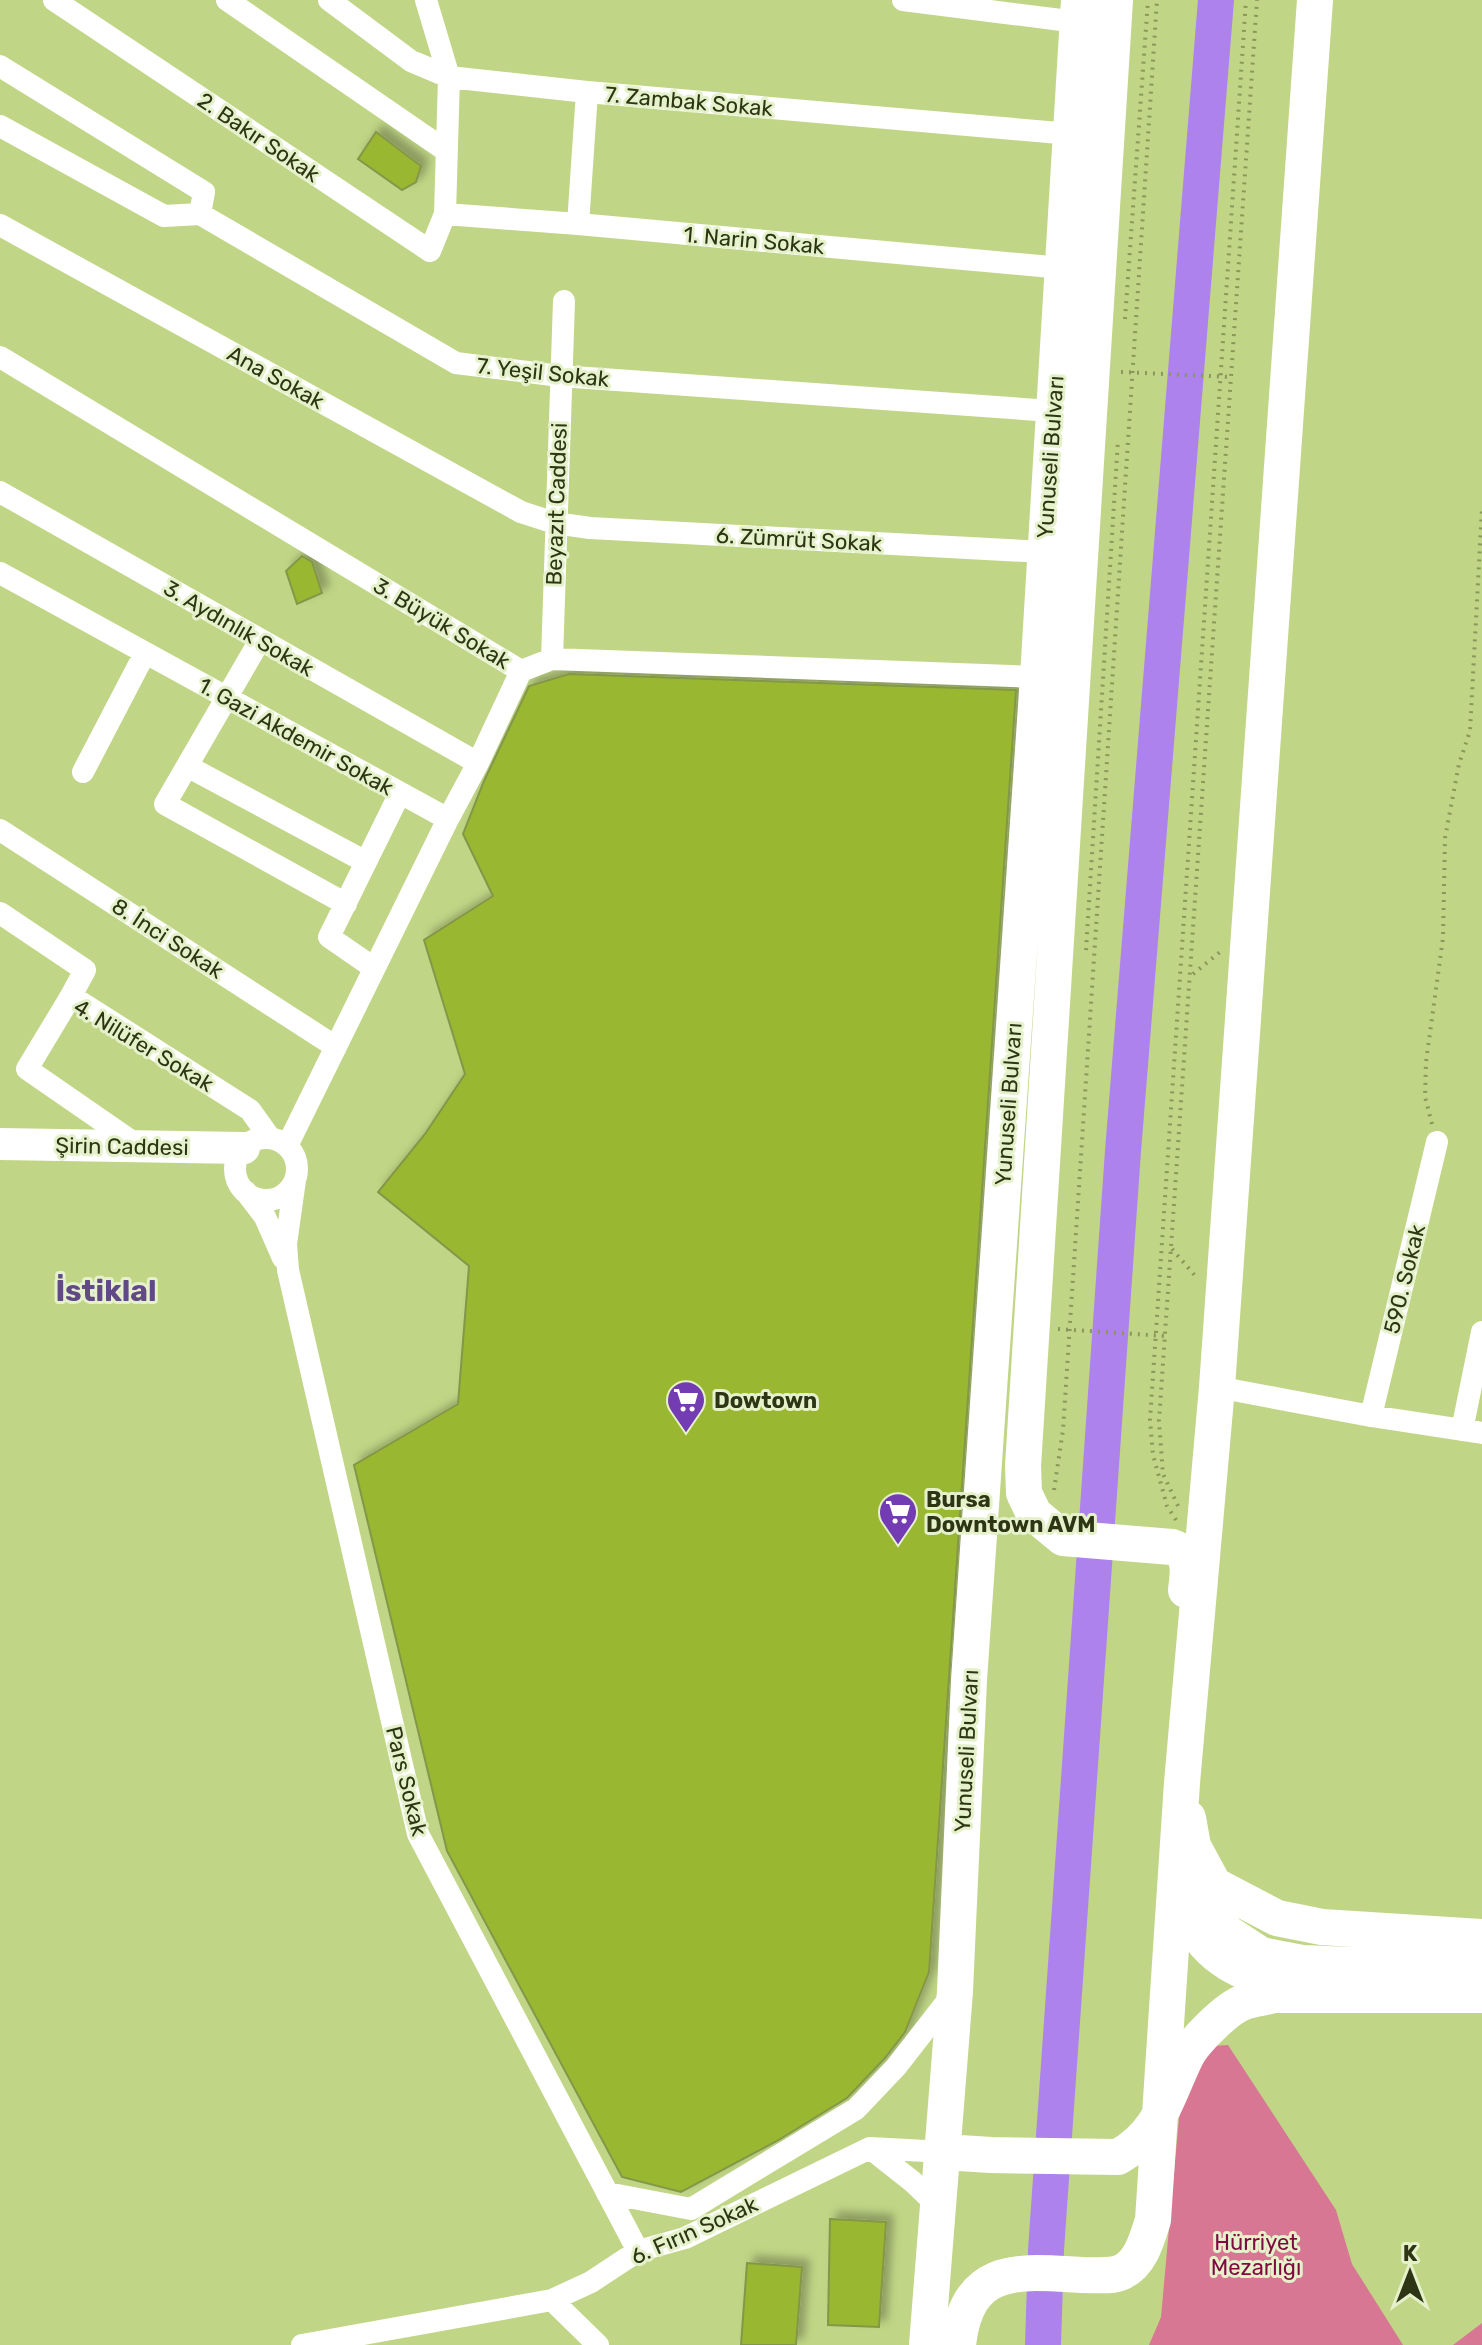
<svg xmlns="http://www.w3.org/2000/svg" width="1482" height="2345" font-family="Rubik,sans-serif">
<style>
.green{fill:#d87794}
.lines{fill:none;stroke-linecap:round;stroke-linejoin:round}
.river{stroke:#ae82ed;stroke-width:36}
.building{fill:#9ab731;stroke:#839749;stroke-width:2;filter:url(#shadow)}
.path{stroke:#88985a;stroke-width:4;stroke-dasharray:2 6;stroke-linecap:butt}
.street{stroke:#fff;stroke-width:22}
.secondary{stroke:#fff;stroke-width:32}
.primary{stroke:#fff;stroke-width:36}
.labels{text-anchor:middle;stroke-width:6;stroke-linejoin:round;paint-order:stroke}
.street-label{font-size:22px;fill:#2d3514;stroke:#e5f1ca}
.poi-label{font-size:22px;font-weight:bold;fill:#2d3514;stroke:#e5f1ca;text-anchor:start}
.park-label{font-size:22px;fill:#7f0a40;stroke:#e5f1ca}
.district-label{font-size:30px;font-weight:bold;fill:#614886;stroke:#e5f1ca}
</style>
<defs>
<filter id="shadow"><feDropShadow dx="7" dy="-7" stdDeviation="4" flood-color="#0004"/></filter>
</defs>
<rect width="100%" height="100%" fill="#c0d686"/>
<path class="green" d="M1228,2045L1336,2210L1352,2264L1403,2345H1149L1161,2317L1179,2118L1187,2084L1213,2046Z
M1482,2323V2345H1453Z"/>
<g class="lines">
<path class="river" d="M1043,2345L1046,2250L1123,1151L1216,0"/>
</g>
<path class="building" d="M376,132L421,166L416,182L402,190L358,159Z
M302,556L312,562L322,593L297,604L286,571Z
M569,674L1016,690L929,1972L905,2032L885,2058L847,2098L777,2141L681,2192L622,2177L447,1851L354,1465L458,1404L469,1266L378,1192L425,1134L465,1074L424,940L493,896L463,834L484,781L529,686Z
M830,2219L886,2222L879,2327L828,2325Z
M747,2263L802,2267L796,2345H741Z"/>
<g class="lines">
<path class="path" d="M1125,319L1148,0
M1121,372L1231,377
M1086,950L1118,440
M1193,974L1220,952
M1432,1124L1425,1097L1426,1062L1443,938L1445,838L1459,764L1470,731L1482,508
M1172,1249L1197,1278
M1058,1329L1165,1336
M1054,1490L1063,1430L1157,0
M1178,1506L1163,1474L1159,1421L1257,0
M1176,1520L1167,1506L1153,1455L1150,1420L1246,0"/>
<path class="street" d="M54,0L430,251L445,214L449,77L426,0
M227,0L445,150
M329,0L411,61L449,77L587,92L1071,134
M903,0L1077,22
M0,66L204,192L200,214
M0,126L164,216L200,214L456,363L560,376L1052,411
M445,214L578,224L1062,268
M578,224L587,92
M0,225L521,512L555,523L590,528L1044,552
M0,357L521,671L552,659L1038,677
M0,492L478,763
M0,573L448,819L478,763L521,671
M260,640L165,804L346,904
M552,659L564,301
M187,766L366,862
M83,772L145,653
M0,830L336,1047
M0,913L85,970L71,996
M374,968L329,937L400,793
M235 1169a31 31 0 1 1 62 0a31 31 0 1 1-62 0Z
M137,1145L27,1069L71,996L250,1110L270,1138
M287,1146L448,819
M295,1180L286,1244L288,1270L418,1834L638,2251
M246,1192L265,1217L283,1258
M1217,1387L1371,1416L1482,1433
M1371,1416L1437,1142
M1462,1430L1482,1332
M870,2148L913,2182L940,2208
M607,2193L691,2209L856,2109L896,2067L952,1995
M552,2300L598,2345
M302,2345L552,2300L591,2282L638,2251L685,2238L870,2148L944,2152"/>
<path class="secondary" d="M0,1144L244,1148"/>
<path class="primary" d="M1115,0L1023,1466L1024,1493L1034,1514L1063,1538L1172,1547C1192,1553 1188,1573 1186,1590
M1188,1818L1193,1846L1214,1885L1277,1918L1322,1927L1482,1937
M1181,1887C1186,1901 1190,1921 1198,1934C1224,1974 1275,1982 1318,1995
M1206,1903L1226,1932L1261,1955L1302,1963L1350,1965L1482,1964
M944,2152L991,2155L1118,2157C1161,2133 1166,2098 1186,2057C1194,2041 1227,2008 1244,2002C1253,1999 1264,1998 1274,1995H1482
M927,2345L955,1991L969,1680L1038,677L1079,0
M958,2345C967,2262 1021,2272 1084,2275C1096,2275 1111,2277 1122,2272C1141,2263 1147,2239 1153,2220L1182,1783L1217,1387L1315,0"/>
</g>
<defs>
<symbol id="supermarket-pin" viewBox="-11 -11 22 30"><path d="M0 17L-7.5 6A9.5 9.5 0 1 1 7.5 6Z" fill="#733cb2" stroke="#e5f1ca"/><path d="M-6-5.5h2.5l.6 2H6L4.5 2H-2.5L-4.4-4H-6ZM-1.5 3.2a1.3 1.3 0 1 0 .1 0ZM3 3.2a1.3 1.3 0 1 0 .1 0Z" fill="#fff"/></symbol>
</defs>
<g fill-rule="evenodd">
<use href="#supermarket-pin" x="664" y="1378" width="44" height="60"/>
<use href="#supermarket-pin" x="876" y="1490" width="44" height="60"/>
</g>
<g class="labels">
<g class="street-label">
<text transform="translate(689 101) rotate(5)" y="8">7. Zambak Sokak</text>
<text transform="translate(259 137) rotate(34)" y="8">2. Bakır Sokak</text>
<text transform="translate(754 240) rotate(5)" y="8">1. Narin Sokak</text>
<text transform="translate(543 372) rotate(6)" y="8">7. Yeşil Sokak</text>
<text transform="translate(276 377) rotate(29)" y="8">Ana Sokak</text>
<text transform="translate(1050 457) rotate(-86)" y="8">Yunuseli Bulvarı</text>
<text transform="translate(556 504) rotate(-88)" y="8">Beyazıt Caddesi</text>
<text transform="translate(799 539) rotate(3)" y="8">6. Zümrüt Sokak</text>
<text transform="translate(442 623) rotate(31)" y="8">3. Büyük Sokak</text>
<text transform="translate(239 628) rotate(30)" y="8">3. Aydınlık Sokak</text>
<text transform="translate(296 736) rotate(29)" y="8">1. Gazi Akdemir Sokak</text>
<text transform="translate(168 938) rotate(33)" y="8">8. İnci Sokak</text>
<text transform="translate(144 1045) rotate(31)" y="8">4. Nilüfer Sokak</text>
<text transform="translate(1008 1104) rotate(-86)" y="8">Yunuseli Bulvarı</text>
<text transform="translate(122 1146) rotate(1)" y="8">Şirin Caddesi</text>
<text transform="translate(1404 1279) rotate(-76)" y="8">590. Sokak</text>
<text transform="translate(966 1751) rotate(-87)" y="8">Yunuseli Bulvarı</text>
<text transform="translate(407 1781) rotate(76)" y="8">Pars Sokak</text>
<text transform="translate(694 2230) rotate(-24)" y="8">6. Fırın Sokak</text>
</g>
<g class="poi-label">
<text x="714" y="1408">Dowtown</text>
<text x="926" y="1507">Bursa<tspan x="926" dy="25">Downtown AVM</tspan></text>
</g>
<g class="park-label">
<text x="1256" y="2250">Hürriyet<tspan x="1256" dy="25">Mezarlığı</tspan></text>
</g>
<g class="district-label">
<text x="106" y="1301">İstiklal</text>
</g>
</g>
<g transform="translate(1410 2273)" stroke="#e5f1ca" stroke-width="6" paint-order="stroke">
<path d="M0-6L14 30L0 20L-14 30Z" fill="#2d3514"/>
<text y="-12" font-size="22" font-weight="bold" text-anchor="middle" fill="#2d3514">K</text>
</g>
</svg>
